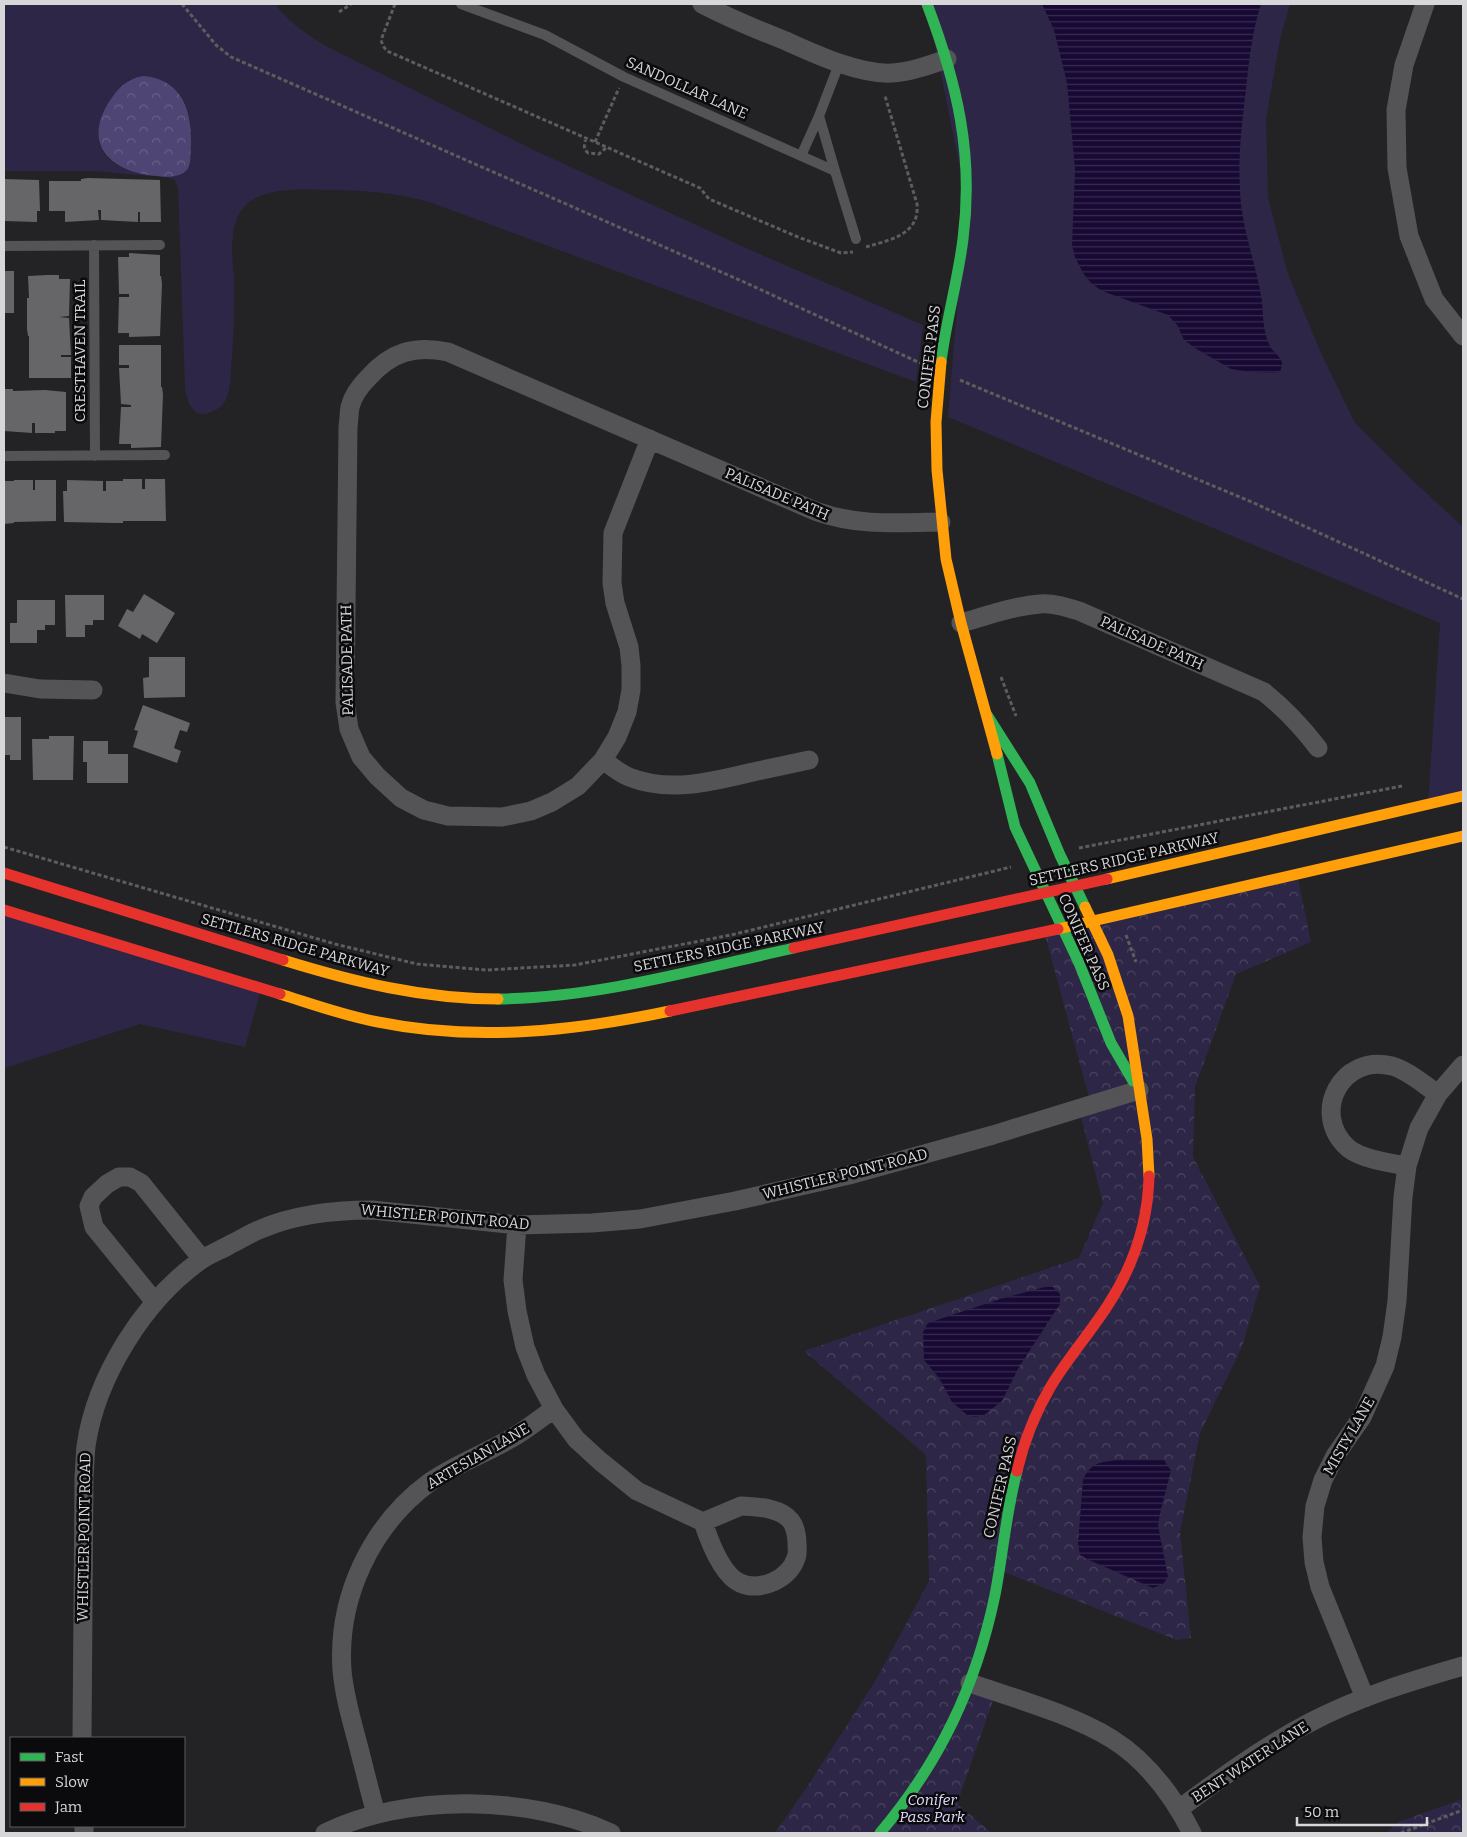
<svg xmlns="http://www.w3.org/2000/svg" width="1467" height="1837" font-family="Bitter,serif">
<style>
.grass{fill:#2e2646}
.forest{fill:url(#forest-crowns)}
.park{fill:url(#park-crowns)}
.water{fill:url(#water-rules)}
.building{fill:#666568}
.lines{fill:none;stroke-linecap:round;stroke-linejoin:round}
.path{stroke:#5d5d5e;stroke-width:3;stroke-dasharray:4 2.5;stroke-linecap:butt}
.lane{stroke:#545456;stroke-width:10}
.street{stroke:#545456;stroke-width:19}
.fast{stroke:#30b455;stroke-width:11}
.slow{stroke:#ff9f0a;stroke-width:11}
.jam{stroke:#e5322d;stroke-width:11}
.labels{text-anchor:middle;stroke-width:5;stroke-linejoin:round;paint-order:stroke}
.street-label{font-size:15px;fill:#d7d7da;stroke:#0b0b0d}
.park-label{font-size:15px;font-style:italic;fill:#e1dbfd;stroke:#0b0b0d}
</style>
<defs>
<pattern id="forest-crowns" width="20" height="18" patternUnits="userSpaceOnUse" patternTransform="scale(1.25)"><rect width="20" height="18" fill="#4f4574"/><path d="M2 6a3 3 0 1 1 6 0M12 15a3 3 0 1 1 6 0" fill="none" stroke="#685f87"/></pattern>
<pattern id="park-crowns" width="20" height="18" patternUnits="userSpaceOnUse" patternTransform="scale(1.25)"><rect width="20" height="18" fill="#2e2646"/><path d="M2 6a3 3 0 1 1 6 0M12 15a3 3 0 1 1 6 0" fill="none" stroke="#4c4560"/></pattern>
<pattern id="water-rules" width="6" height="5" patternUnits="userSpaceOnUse" patternTransform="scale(1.25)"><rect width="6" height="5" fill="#180934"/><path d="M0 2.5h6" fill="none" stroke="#392c51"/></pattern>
</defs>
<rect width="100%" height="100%" fill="#232225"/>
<path class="grass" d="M4,4H275C289,22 307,35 326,46L536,151L746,248L923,325L916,382L432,203C396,192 360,190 323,190C301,189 268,188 249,202C239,210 234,223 233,235C231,250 233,266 234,281C234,310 234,339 231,368C230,381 231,398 220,407C198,423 188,409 185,388L178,188L174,179L158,176C166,176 182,178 187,170C189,165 189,156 190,151C194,115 187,81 145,78C136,77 126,79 122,87C116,97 101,118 99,127C98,130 99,135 99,139C102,165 129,171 151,176L92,171H4Z
M927,4H1290L1280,39L1266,119L1268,198L1288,274L1321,353L1355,423L1409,477L1463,527V796L1428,804L1440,623L948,417L966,199Z
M4,910L261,989L245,1047L140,1024L5,1068L4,1070Z"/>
<path class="forest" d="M144,76C183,80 192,111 191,145C190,153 192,165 186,171C179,178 165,177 157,176C113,173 81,146 109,102C118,88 127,78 144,76Z"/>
<path class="park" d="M1297,874L1311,942L1236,974L1195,1087L1193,1157L1260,1286L1242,1347L1200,1433L1180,1532L1191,1638L1177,1640L999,1570L970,1683L996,1692L957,1804L992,1833H775L807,1787L876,1680L929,1581L926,1455L804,1351L1079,1258L1103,1203L1079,1109L1091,1105L1044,931Z
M1463,1799V1833H1386L1398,1822Z"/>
<path class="water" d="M1042,4H1261C1252,32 1249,61 1246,90C1242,122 1238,156 1240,189C1241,227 1256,263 1262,301C1263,315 1263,333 1270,346C1274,355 1287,358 1280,371L1274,373L1250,372L1231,369L1195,348L1184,340L1177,325L1168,315L1102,291L1091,283L1083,273L1075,257L1072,245L1075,169L1067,83L1054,30Z
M1045,1287H1053L1060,1294V1304L1019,1367L1002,1401L984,1415L975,1417L967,1415L952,1402L939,1378L924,1360L923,1332L928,1323L1000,1299Z
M1116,1460H1164L1171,1471L1161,1509L1158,1525L1168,1577L1163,1584L1153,1588L1089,1560L1080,1555L1078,1543L1083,1479C1093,1462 1098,1463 1116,1460Z"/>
<path class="building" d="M88,178L160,180L161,222H140V212H138V222L101,220V210H98L99,220L65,222V211H49V181H81V179Z
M4,179L39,180L40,211H37V222L4,221Z
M129,253L160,255V276H161L162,284L160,336L129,337V333H118L119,297H129V294H119L118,257H129Z
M4,271H14V313H4Z
M47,275H59V279H70L69,316L59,317L69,318L71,355H61V357H71V378H29V336H28L27,329V298H29L28,276Z
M119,345H161V387H162L163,394L161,447L131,448V444H119L121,407H131V405L121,404L119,368H129V365H119Z
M4,389H13V391L45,390L66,392V431H55V433H35V423H32V433L4,431Z
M123,479H142V489H145V479H165L166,521H123V523H116L64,522L63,491H67V480L103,481V491H106V481H123Z
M14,480H33V490H35V480H56V521L14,522V523L4,524V481H14Z
M144,594L175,613L157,643L142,634L140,639L118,626L127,609L133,612Z
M65,595H104V620H93V625H85V637H66Z
M17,600H55V625H45V630H37V643H10V623H17Z
M149,657H185V697L144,698L143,678L149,677Z
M143,705L190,723L187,732L180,730L174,748L181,751L177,763L133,747L138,731L134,730Z
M4,717H21V760H10V755H4Z
M49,736H74L73,780H33L32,739H49Z
M83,741H108V754H128V783H87V762H83Z"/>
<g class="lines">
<path class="path" d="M182,4L216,45L231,57L744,282L920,363
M395,4L381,40L383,46L387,51L700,188L709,199L798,237L841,253L853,252
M339,12L351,4
M586,138C584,145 583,148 588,153L599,154L607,147
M595,142L619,88
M866,247C889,240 920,235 917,204L885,96
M960,380L1254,503L1463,599
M1001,677L1016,716
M4,847L335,944L417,964L486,970L575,965L731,935L1011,867
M1079,848L1402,786
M1126,935L1136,962
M1401,1833L1463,1810"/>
<path class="lane" d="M461,4L545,35L624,77L835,171L856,239
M801,156L819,116
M835,171L819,116L839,64
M94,245L95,456
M4,246L160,245
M4,456L165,455"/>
<path class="street" d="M702,4C729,18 758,30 786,41C815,54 860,75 892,73C911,72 929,65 947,59
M1425,4L1404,65L1396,110L1397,168L1409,236L1434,299L1463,336
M650,439L613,533L612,583L615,603L629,647L631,666V690L627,712L617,737L603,760L578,786L552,802L531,811L502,817L448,816L424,810L401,798L377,776L361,757L349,729L345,702L348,427C349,420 349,413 350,407C353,395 360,386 368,378C391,352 414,345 448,352L815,511C857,526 896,523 941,522
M961,623C986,616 1013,606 1040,604C1053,603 1066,607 1079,611L1264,692C1285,709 1302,727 1318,748
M4,683L40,689L93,690
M603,760C611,766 619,773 629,777C669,793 712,782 753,772C772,768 790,764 809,760
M1407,1166C1390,1163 1361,1159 1348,1148C1310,1114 1341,1053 1392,1066C1409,1071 1424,1085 1438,1094
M517,1225L513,1280L517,1311L525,1347L536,1375L554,1409L576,1439L600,1461L637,1491L703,1522
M155,1302L94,1227L89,1206L93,1197L107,1184L119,1177H130L141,1183L202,1259
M741,1506C757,1507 780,1507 791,1521C795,1526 797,1536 797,1543C797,1547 798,1554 796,1558C789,1579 761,1592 740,1583C722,1575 709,1540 703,1522Z
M970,1683C1016,1699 1071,1714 1112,1739C1147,1761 1173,1796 1192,1833
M1365,1698L1320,1587L1314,1562L1312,1537L1315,1506L1323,1480L1335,1456L1362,1417L1385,1366L1392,1337L1397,1301L1403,1197L1407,1166L1419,1128L1438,1094L1463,1065
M82,1738L84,1476C85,1466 85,1456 86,1446C96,1377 144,1300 201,1260C210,1254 221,1250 231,1244C241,1239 251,1233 261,1229C296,1214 335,1210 372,1210L517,1225L592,1223L640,1219L735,1201L849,1175L993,1135L1139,1090
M1179,1809C1221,1778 1263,1747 1309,1723C1358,1697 1411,1681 1463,1666
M376,1814C369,1789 363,1763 356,1737C350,1715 344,1693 342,1670C337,1598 371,1525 430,1482C454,1465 484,1454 510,1439C525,1431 539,1419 554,1409
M84,1826V1833
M325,1833C406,1793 529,1795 611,1833"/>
<path class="fast" d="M927,4C957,83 974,154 963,239C958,280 946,321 941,362
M987,715L1030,783L1060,855L1085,907
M997,754L1015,827L1079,963L1111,1043L1133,1081
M498,999C597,998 698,969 794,948
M880,1833C940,1762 976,1686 995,1595C1003,1554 1006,1512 1017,1471"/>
<path class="slow" d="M941,362L936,422L937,470L946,559L961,623L997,754
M1107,879L1463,796
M1085,907L1108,955L1128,1016L1147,1139L1149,1176
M1058,929L1463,836
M283,960C354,982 424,999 498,999
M280,994C312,1004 345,1016 378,1022C476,1042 574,1031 670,1011"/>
<path class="jam" d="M4,873L283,960
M4,910L280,994
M794,948L1107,879
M670,1011L1058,929
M1017,1471C1024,1441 1035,1413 1051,1386C1068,1358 1090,1333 1108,1305C1134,1265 1148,1224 1149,1176"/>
</g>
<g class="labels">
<g class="street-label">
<text transform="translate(687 88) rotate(24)" y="5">SANDOLLAR LANE</text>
<text transform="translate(80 351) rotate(-90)" y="5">CRESTHAVEN TRAIL</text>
<text transform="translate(929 357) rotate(-83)" y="5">CONIFER PASS</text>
<text transform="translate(777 494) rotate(23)" y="5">PALISADE PATH</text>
<text transform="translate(1152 643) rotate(24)" y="5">PALISADE PATH</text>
<text transform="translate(347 660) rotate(-91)" y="5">PALISADE PATH</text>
<text transform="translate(1124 859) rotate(-13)" y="5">SETTLERS RIDGE PARKWAY</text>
<text transform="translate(1084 942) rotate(66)" y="5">CONIFER PASS</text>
<text transform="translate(295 945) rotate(16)" y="5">SETTLERS RIDGE PARKWAY</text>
<text transform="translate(729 947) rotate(-12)" y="5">SETTLERS RIDGE PARKWAY</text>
<text transform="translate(845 1174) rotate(-14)" y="5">WHISTLER POINT ROAD</text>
<text transform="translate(445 1217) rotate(5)" y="5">WHISTLER POINT ROAD</text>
<text transform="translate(1349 1436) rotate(-60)" y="5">MISTY LANE</text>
<text transform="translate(478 1456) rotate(-30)" y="5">ARTESIAN LANE</text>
<text transform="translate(1000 1487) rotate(-77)" y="5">CONIFER PASS</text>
<text transform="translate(84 1537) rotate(-89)" y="5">WHISTLER POINT ROAD</text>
<text transform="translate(1250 1762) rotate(-33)" y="5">BENT WATER LANE</text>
</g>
<g class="park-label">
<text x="932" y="1805">Conifer<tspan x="932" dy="17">Pass Park</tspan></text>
</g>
</g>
<rect width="1467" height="1837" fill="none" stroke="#d7d7da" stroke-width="10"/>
<rect x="10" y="1737" width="175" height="90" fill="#0b0b0d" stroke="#5d5d5f"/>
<rect x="20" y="1753" width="25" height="8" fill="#30b455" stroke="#5d5d5f"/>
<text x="55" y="1762" font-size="15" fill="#d7d7da">Fast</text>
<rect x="20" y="1778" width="25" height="8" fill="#ff9f0a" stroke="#5d5d5f"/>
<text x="55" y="1787" font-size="15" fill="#d7d7da">Slow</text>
<rect x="20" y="1803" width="25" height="8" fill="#e5322d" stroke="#5d5d5f"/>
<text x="55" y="1812" font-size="15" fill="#d7d7da">Jam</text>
<path d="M1297 1817v8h130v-8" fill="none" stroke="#d7d7da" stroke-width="2.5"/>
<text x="1304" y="1817" font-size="15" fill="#d7d7da" stroke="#0b0b0d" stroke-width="4" paint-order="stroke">50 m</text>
</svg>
